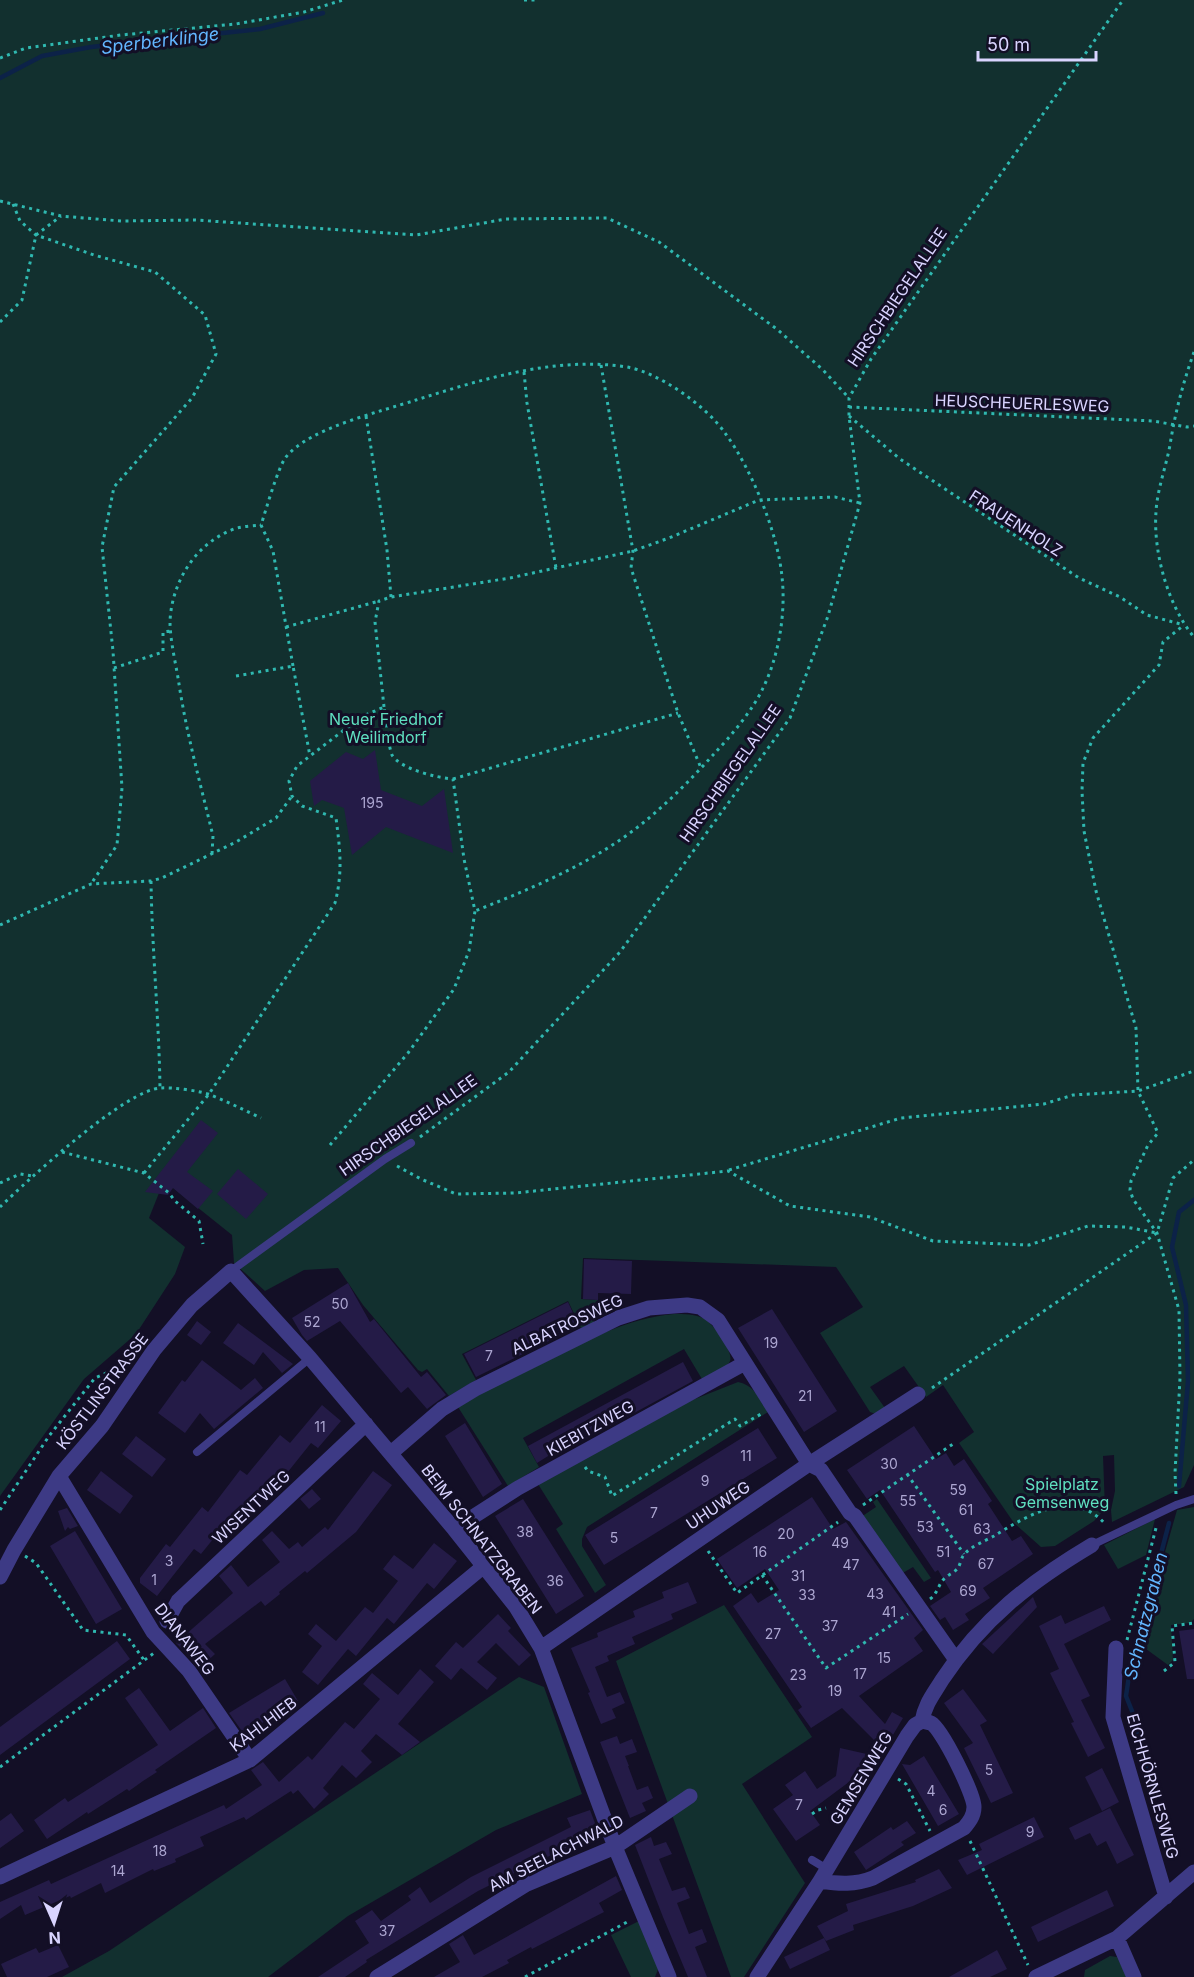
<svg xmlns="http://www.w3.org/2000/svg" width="1194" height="1977" font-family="Inter,sans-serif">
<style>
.green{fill:#12302f}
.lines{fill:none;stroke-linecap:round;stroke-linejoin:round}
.stream{stroke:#0c2248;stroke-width:4.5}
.building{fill:#241b47}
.path{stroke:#2fb8b0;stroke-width:3;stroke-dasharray:3 4.5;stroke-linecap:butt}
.lane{stroke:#3d3a85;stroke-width:8}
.street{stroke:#3d3a85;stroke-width:15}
.labels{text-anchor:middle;stroke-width:6;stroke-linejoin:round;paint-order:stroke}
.number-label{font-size:14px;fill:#aca6d1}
.street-label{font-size:16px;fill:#d9d4ff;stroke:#130f26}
.park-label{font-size:16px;fill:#5fe0c0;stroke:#130f26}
.water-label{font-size:18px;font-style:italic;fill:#62b6ff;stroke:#130f26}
</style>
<rect width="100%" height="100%" fill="#130f26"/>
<path class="green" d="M0,0H1194V1465L1184,1487L1112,1522L1111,1510L1115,1491L1114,1455L1103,1456L1105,1509L1094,1521L1055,1546L1041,1547L1014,1523L959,1443L974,1432L943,1385L926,1397L904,1366L870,1387L885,1408L876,1414L870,1412L820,1333L863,1307L836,1267L583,1258L581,1299L598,1300L594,1323L581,1328L568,1301L462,1354L476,1380L449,1396L427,1369L422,1372L418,1370L363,1305L338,1268L304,1270L265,1291L234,1263L232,1235L167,1183L159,1193L149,1218L185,1247L175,1274L136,1334L84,1379L0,1496Z
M674,1314C684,1314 694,1314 703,1318C712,1322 734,1351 730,1361C726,1370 710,1374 702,1379L684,1349L523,1438L539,1467L508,1486L458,1407C487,1389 518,1375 549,1360C592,1338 625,1319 674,1314Z
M738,1382C754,1385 760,1399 768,1412L587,1527L582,1539V1546L606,1585L595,1593L556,1529L563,1524L538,1484L690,1401Z
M877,1499L931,1578L924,1582L913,1567L901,1574L861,1517L876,1507L873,1502Z
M1194,1507V1619L1190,1623L1171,1625L1173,1660L1168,1665L1142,1646L1146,1619L1177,1510Z
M1155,1519L1146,1555L1118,1569L1104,1545Z
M724,1605L812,1737L742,1784L805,1883L744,1977H731L616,1661Z
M519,1677L544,1687L582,1794L496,1830L348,1916L268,1977H62L109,1951Z
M639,1921L659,1967L655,1977H631L611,1935Z
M1110,1956L1117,1957L1127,1977H1084L1085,1970Z"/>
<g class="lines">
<path class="stream" d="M0,78L42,56L91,47L260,29L323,13
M1179,1486L1188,1381L1186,1305L1172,1247L1179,1212L1194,1200
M1165,1849L1146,1777V1763L1134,1716L1126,1696L1129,1676L1169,1523"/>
</g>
<path class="building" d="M375,750L381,790L422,806L444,789L453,853L386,827L352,855L344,808L322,800L314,806L310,781L346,752L363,759Z
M201,1120L218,1133L187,1172L213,1191L198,1209L173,1188L168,1195L145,1192Z
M238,1169L268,1194L246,1219L217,1194Z
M584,1259L632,1261L631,1294L598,1293V1300L583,1299Z
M348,1283L370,1322L374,1319L421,1377L427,1372L446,1395L427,1409L408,1387L401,1393L340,1321L307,1341L302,1335L292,1318Z
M568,1302L579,1326L476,1377L464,1354Z
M772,1309L837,1411L804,1432L738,1328Z
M197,1321L211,1332L201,1345L187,1335Z
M238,1323L261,1340L293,1364L282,1373L263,1352L254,1365L223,1343Z
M202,1360L241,1390L255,1378L263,1388L214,1429L200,1413L185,1433L158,1413L182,1380L185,1382Z
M683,1362L693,1381L566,1450L564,1446L537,1463L528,1446Z
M322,1405L341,1421L318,1448L311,1443L279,1483L273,1478L242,1517L235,1512L201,1554L194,1549L157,1596L140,1583V1578L166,1544L170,1547L202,1507L208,1512L240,1470L247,1475L280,1435L290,1443Z
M465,1423L502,1484L483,1497L445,1436Z
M914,1426L936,1459L946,1453L954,1466L964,1459L992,1501L988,1504L1012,1541L1021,1536L1033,1554L983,1588L990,1598L965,1614L969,1620L953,1630L945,1617L940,1620L930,1606L951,1592L938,1570L935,1572L880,1490L867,1499L847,1470Z
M758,1428L777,1458L604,1565L585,1535Z
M136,1436L166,1459L152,1477L122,1454Z
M101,1471L133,1496L120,1514L87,1490Z
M373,1471L392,1485L356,1532L307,1573L305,1571L279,1592L280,1594L265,1606L261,1601L205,1644L215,1654L203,1665L190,1650L186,1653L176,1643L233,1593L219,1576L231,1565L248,1587L280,1562L262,1540L272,1531L289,1549L298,1542L302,1547L325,1527L328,1530Z
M312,1489L321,1499L309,1509L300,1499Z
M812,1497L833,1529L846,1522L923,1630L914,1638L923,1651L859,1696L885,1724L892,1712L903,1718L884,1750L842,1708L811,1728L798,1710L802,1707L733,1606L751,1593L758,1603L779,1590L765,1569L737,1588L717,1559Z
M523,1499L584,1596L556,1614L495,1516Z
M67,1508L78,1526L70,1529L68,1527L65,1531L58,1511Z
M75,1531L122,1609L96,1624L50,1546Z
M434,1543L457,1561L434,1589L427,1583L394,1624L387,1618L356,1656L348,1649L318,1685L302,1672L322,1646L308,1634L316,1624L336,1641L365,1607L373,1613L398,1581L383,1569L394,1555L413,1569Z
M688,1582L697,1603L671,1614L673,1619L632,1637L635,1644L607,1656L609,1661L595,1667L607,1697L620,1692L625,1703L612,1709L616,1718L601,1724L588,1693L590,1692L571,1648L598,1637L597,1633L635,1617L633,1611L664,1598L662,1592Z
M1033,1597L1037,1607L993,1654L982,1644Z
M1104,1606L1111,1620L1064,1644L1090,1696L1081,1700L1105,1748L1088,1757L1071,1723L1074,1722L1050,1673L1059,1669L1039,1626L1061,1615L1065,1624Z
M498,1614L511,1628L508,1631L531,1655L519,1666L496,1643L477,1662L497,1678L487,1690L461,1668L451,1680L435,1666L456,1642L463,1648Z
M1194,1629V1679H1187L1179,1631Z
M117,1641L130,1659L0,1755V1727Z
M420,1669L434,1682L398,1724L420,1742L402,1755L376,1734L361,1751L372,1762L356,1778L342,1765L323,1788L329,1794L314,1809L298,1790L293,1794L291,1791L246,1820L244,1817L200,1837L204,1846L175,1859L176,1862L154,1871L153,1869L105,1893L101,1883L71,1898L70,1896L25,1915L21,1905L0,1919V1902L49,1880L51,1884L224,1805L226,1809L262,1785L251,1770L263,1762L279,1782L308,1756L312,1760L345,1722L354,1729L380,1699L363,1684L372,1673L398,1695Z
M285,1679L298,1701L244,1734L229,1713Z
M139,1688L170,1731L203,1708L216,1728L155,1770L157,1772L143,1781L129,1791L127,1789L88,1814L87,1812L47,1839L34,1820L65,1798L68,1802L158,1745L125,1698Z
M963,1689L987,1721L980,1725L1013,1793L991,1803L964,1748L973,1743L944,1703Z
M617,1736L620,1744L632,1739L637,1752L625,1756L629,1766H628L637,1790L648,1786L653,1798L642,1803L646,1811L630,1818L600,1742Z
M840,1748L880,1757L862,1789L849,1782L810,1811L820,1825L796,1841L773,1809L793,1795L785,1785L805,1771L817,1789L836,1776Z
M924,1756L959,1814L938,1826L902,1764L910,1765Z
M1102,1768L1119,1802L1102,1811L1085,1777Z
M1110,1808L1134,1855L1117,1864L1106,1841L1097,1846L1090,1833L1075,1840L1069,1828Z
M590,1810L598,1831L573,1841L574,1844L478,1891L366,1960L367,1962L345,1977H318L369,1943L355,1921L372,1910L381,1921L411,1900L408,1896L420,1887L430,1903L471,1877L571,1827L567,1818Z
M11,1813L24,1831L0,1848V1821Z
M1034,1817L1044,1837L967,1875L958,1860L982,1850L979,1844Z
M907,1821L916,1833L901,1842L904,1845L866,1870L854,1852L891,1827L893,1830Z
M651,1837L654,1846L666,1842L672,1854L659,1859L672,1891L685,1887L690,1898L677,1903L689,1934L702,1929L707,1942L695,1947L707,1977H688L663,1917L635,1845Z
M939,1869L952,1888L913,1906L853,1925L854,1930L826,1941L817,1926L848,1911L846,1904L916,1882L915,1880Z
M616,1876L622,1890L599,1903L604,1912L532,1949L531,1947L507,1960L509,1963L482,1977H434L460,1962L449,1944L463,1935L474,1955Z
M1107,1890L1114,1906L1038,1942L1031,1927Z
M824,1938L830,1950L790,1969L784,1957Z
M58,1945L69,1967L47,1977H7L1,1964L36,1948L39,1953Z
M997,1950L1007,1969L990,1977H949Z"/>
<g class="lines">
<path class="path" d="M524,0H538
M0,58L26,48L121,35L236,24L304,12L343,0
M0,201L61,216L121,221L195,220L416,235L506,219L607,218L659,242L778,330L823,370L849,398
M13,204L20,221L36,235L94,255L155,272L205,315L216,354L192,398L114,487L102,547L113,651L122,788L117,845L91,884
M0,322L22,300L36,235L61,216
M1194,352C1183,383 1175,413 1170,445C1166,467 1157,490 1156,512C1153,552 1168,606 1194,637
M601,365L633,551L631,568L678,713L701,768
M524,372L527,403L556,568
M849,407L1153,421L1187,427L1194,426
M366,416L387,550L391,597
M849,416L900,459L1079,578L1120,597L1147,615L1184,625
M286,627L379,601
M293,666L273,551L261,525C266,510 278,467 286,457C309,428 380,412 416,400C483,379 556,356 627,367C660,373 706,406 725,433C751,468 778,533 782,577C786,612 779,656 763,688C753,710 730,737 713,755C685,786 655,816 620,840C576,870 525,891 475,911
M114,668L163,652V632L171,631
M236,676L293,666L310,756
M384,707L375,622L379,601L391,597L510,578L633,551L669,538L759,500L835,497L860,503
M453,779L678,713
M212,854L213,836C201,786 187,736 179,684C176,664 170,641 170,621C172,581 196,543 234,529C243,526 253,526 261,525
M151,881C152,950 159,1019 160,1088
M0,925L91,884L151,881L162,878L236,842L276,818L292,796
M420,1137L509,1072L620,952L790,718L828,616L860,503L849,416V398L871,359L1123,0
M62,1152L144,1173L169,1193L175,1201L199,1221L203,1244
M397,1166L421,1179L456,1194L515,1193L728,1171L790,1206L870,1217L933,1241L1029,1245L1088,1226L1126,1227L1157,1233
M729,1170L901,1118L1044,1104L1073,1095L1138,1091L1194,1071
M144,1173L209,1094L335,903C343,872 340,849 336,818L302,806L292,796L289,781L297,766L310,756L361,717L384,707C386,719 388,745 392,755C400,769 438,778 453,779L464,859L475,911L469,951L454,989L408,1053L330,1145
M0,1183L20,1174L32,1176
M0,1207C28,1180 126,1089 161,1088C172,1087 201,1091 211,1095C228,1102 244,1110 261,1118
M932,1388L1157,1233L1173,1178L1194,1160
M585,1467L588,1471L605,1477L612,1496L735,1419L740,1426L761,1414
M907,1474L964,1554
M1176,1494L1175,1473L1180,1378L1179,1310L1157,1233L1133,1199L1130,1190L1131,1181L1148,1145L1158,1133L1138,1091L1136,1028L1096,891L1084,831L1082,791L1083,763L1093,738L1159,665L1163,642L1184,625
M863,1505L953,1444
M0,1510L49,1436L95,1378L123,1366L126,1367
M708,1551L737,1593L838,1522
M25,1556L36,1563L83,1630L126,1635L144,1660
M762,1575L826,1668L908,1614
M930,1599C937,1594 938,1586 943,1580C947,1575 954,1573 958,1568C960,1565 961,1559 963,1556C969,1547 985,1541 994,1536C1028,1515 1074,1487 1106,1525
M1127,1640L1156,1528
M1164,1671L1175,1662L1172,1626L1194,1623
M0,1767L154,1653
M898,1779L906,1784L930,1831
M812,1814L818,1810L826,1808
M970,1841L1028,1965
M525,1977L629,1921"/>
<path class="lane" d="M231,1271L385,1159L411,1143
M197,1452L310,1358
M1092,1545L1176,1505L1194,1499
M812,1860L827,1869"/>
<path class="street" d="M391,1453L442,1409L475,1389L618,1318L649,1308L687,1305L700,1307L718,1320L809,1464
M809,1464L821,1470L850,1513L855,1516L956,1660
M59,1476L153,1632L189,1671L250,1760
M454,1529L518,1488L745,1363
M0,1577L14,1550L59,1476L102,1426L154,1350L192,1305L231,1271L310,1358L454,1529L516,1607L541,1648L615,1847L669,1977
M167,1621L178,1601L366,1424
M541,1648L809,1464L918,1394
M1116,1648L1113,1717L1166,1897
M0,1877L250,1760L484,1566
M820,1881C839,1884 855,1885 873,1878L964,1828C969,1822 974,1816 974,1807C974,1794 942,1729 931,1723C928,1722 925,1722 922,1721
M1117,1938L1134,1977
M377,1977L527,1884L615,1847L690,1796
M757,1977L820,1881L907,1736L915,1725L922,1721C925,1704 933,1695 942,1680C982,1619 1030,1582 1092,1545
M1036,1977L1117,1938L1194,1872"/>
</g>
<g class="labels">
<g class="number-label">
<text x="372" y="808">195</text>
<text x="340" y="1309">50</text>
<text x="312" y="1327">52</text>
<text x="771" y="1348">19</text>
<text x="489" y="1361">7</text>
<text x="805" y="1401">21</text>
<text x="320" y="1432">11</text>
<text x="746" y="1461">11</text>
<text x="889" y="1469">30</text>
<text x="705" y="1486">9</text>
<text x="958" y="1495">59</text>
<text x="908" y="1506">55</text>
<text x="966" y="1515">61</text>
<text x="654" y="1518">7</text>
<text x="925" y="1532">53</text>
<text x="982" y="1534">63</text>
<text x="525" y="1537">38</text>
<text x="786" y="1539">20</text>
<text x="614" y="1543">5</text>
<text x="840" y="1548">49</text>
<text x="760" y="1557">16</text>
<text x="943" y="1557">51</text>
<text x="169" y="1566">3</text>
<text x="986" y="1569">67</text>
<text x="851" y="1570">47</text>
<text x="798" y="1581">31</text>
<text x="154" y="1585">1</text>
<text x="555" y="1586">36</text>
<text x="968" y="1596">69</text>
<text x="875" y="1599">43</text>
<text x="807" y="1600">33</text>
<text x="889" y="1617">41</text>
<text x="830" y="1631">37</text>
<text x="773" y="1639">27</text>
<text x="884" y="1663">15</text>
<text x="860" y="1679">17</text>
<text x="798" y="1680">23</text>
<text x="835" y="1696">19</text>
<text x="989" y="1775">5</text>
<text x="931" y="1796">4</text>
<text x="799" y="1810">7</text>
<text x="943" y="1815">6</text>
<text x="1030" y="1837">9</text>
<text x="160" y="1856">18</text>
<text x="118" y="1876">14</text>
<text x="387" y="1936">37</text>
</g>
<g class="street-label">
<text transform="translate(897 297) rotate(-56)" y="6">HIRSCHBIEGELALLEE</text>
<text transform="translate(1022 403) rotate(2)" y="6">HEUSCHEUERLESWEG</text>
<text transform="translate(1016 523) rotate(33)" y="6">FRAUENHOLZ</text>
<text transform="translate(730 773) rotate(-55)" y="6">HIRSCHBIEGELALLEE</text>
<text transform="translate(408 1125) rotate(-35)" y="6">HIRSCHBIEGELALLEE</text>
<text transform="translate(567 1324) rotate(-25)" y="6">ALBATROSWEG</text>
<text transform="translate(102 1391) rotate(-53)" y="6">KÖSTLINSTRASSE</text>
<text transform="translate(590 1428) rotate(-29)" y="6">KIEBITZWEG</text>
<text transform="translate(718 1505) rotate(-34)" y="6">UHUWEG</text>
<text transform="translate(251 1507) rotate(-43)" y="6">WISENTWEG</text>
<text transform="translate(482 1539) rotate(52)" y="6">BEIM SCHNATZGRABEN</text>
<text transform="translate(185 1639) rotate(52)" y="6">DIANAWEG</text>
<text transform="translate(263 1724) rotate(-37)" y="6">KAHLHIEB</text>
<text transform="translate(861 1778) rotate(-59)" y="6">GEMSENWEG</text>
<text transform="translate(1153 1786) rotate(74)" y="6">EICHHÖRNLESWEG</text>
<text transform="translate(556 1853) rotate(-27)" y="6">AM SEELACHWALD</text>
</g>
<g class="park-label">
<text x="386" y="725">Neuer Friedhof<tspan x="386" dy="18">Weilimdorf</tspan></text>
<text x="1062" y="1490">Spielplatz<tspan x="1062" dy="18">Gemsenweg</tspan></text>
</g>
<g class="water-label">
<text transform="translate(160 41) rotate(-7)" y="6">Sperberklinge</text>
<text transform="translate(1146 1616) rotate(-76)" y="6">Schnatzgraben</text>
</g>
</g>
<g transform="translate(54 1923) rotate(177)" stroke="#130f26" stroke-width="4.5" paint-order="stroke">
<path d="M0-4.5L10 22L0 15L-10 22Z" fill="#d9d4ff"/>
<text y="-9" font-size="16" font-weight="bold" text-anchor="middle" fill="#d9d4ff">N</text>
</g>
<path d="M978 51v9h118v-9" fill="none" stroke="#d9d4ff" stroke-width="3"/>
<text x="987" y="51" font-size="18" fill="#d9d4ff" stroke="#130f26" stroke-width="4.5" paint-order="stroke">50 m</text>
</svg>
